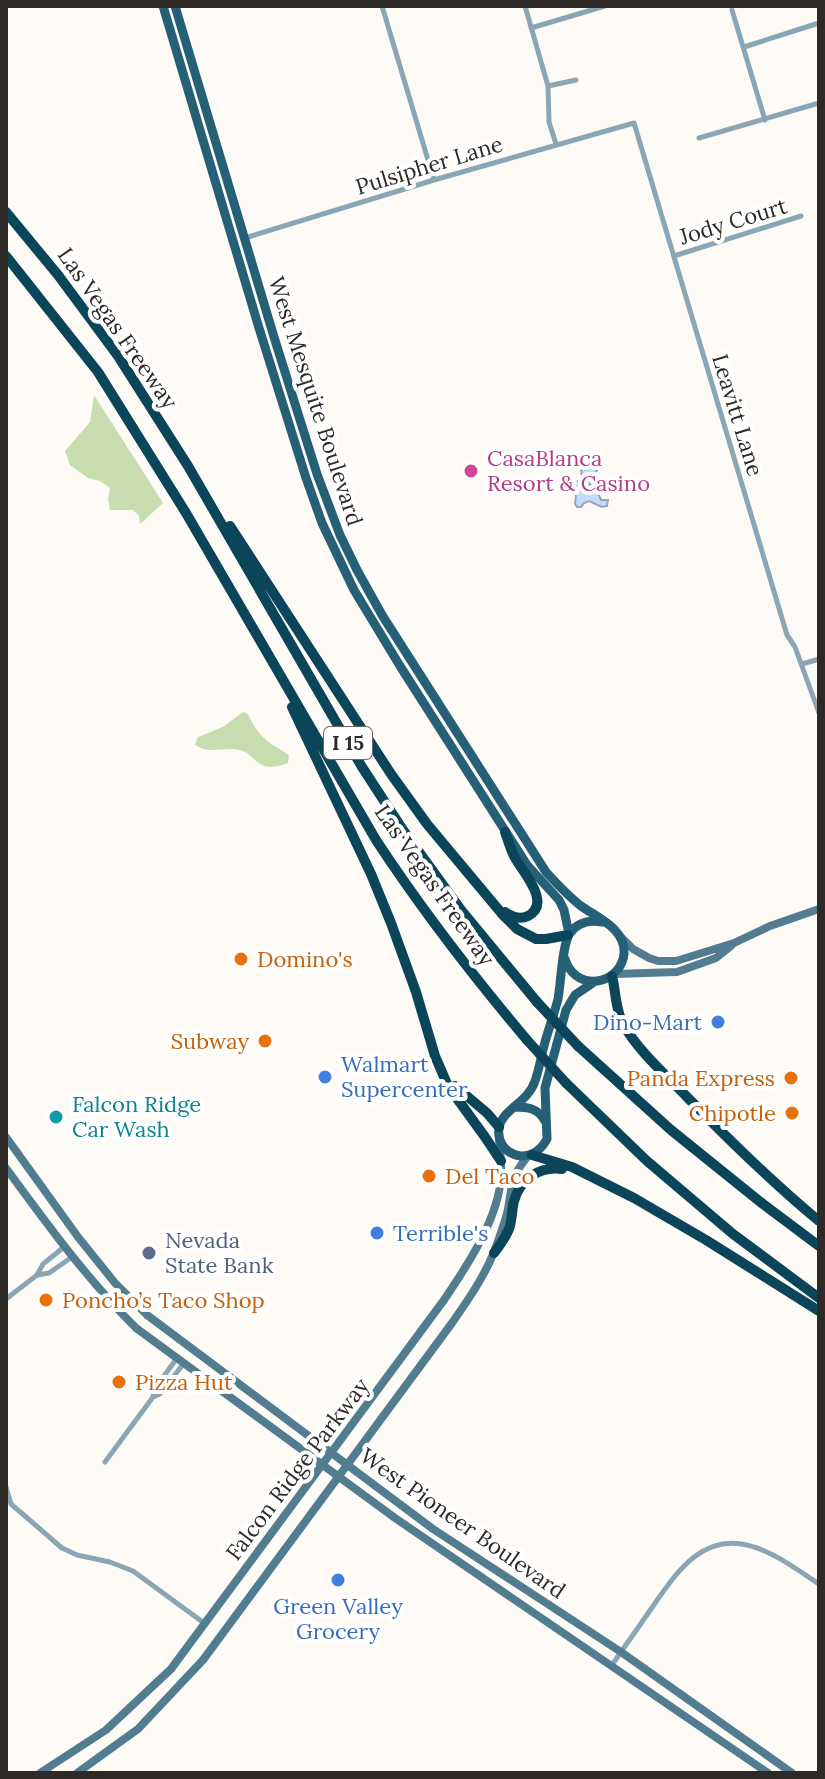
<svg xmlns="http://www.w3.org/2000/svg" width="825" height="1779" font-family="Lora,serif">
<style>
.green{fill:#c7dcaf}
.water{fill:#c4dafa;stroke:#96a5ba;stroke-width:2}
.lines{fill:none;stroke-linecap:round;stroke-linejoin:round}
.street{stroke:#8aa6b4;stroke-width:5}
.secondary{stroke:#527d91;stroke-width:8}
.primary{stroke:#266077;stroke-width:9}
.highway{stroke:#0b455a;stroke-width:10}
.highway-bridge{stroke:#0b455a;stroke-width:10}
.hotel-dot{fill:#d1479c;stroke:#fff;stroke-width:3}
.food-dot{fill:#e8710a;stroke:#fff;stroke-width:3}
.shop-dot{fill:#3f7fe0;stroke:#fff;stroke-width:3}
.culture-dot{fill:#0f9aa8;stroke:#fff;stroke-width:3}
.service-dot{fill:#5c6f8a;stroke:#fff;stroke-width:3}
.labels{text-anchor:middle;stroke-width:8;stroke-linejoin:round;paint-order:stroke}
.shield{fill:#fff;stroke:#6b6967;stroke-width:2}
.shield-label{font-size:20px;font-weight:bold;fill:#2c2926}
.street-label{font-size:22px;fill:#2c2926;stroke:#fff}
.hotel-label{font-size:22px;fill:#b23c85;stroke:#fff;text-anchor:start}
.food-label{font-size:22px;fill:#c56008;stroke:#fff;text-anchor:start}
.shop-label{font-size:22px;fill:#366cbe;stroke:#fff;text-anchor:start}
.culture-label{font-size:22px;fill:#0d838f;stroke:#fff;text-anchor:start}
.service-label{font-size:22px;fill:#4e5e75;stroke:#fff;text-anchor:start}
</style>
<rect width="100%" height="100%" fill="#fefbf7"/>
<path class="green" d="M94,395L163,503L140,524L139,516L133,510H110L108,499L110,488L100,481L88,478L70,465L65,451L90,422Z
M243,712L248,714C254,727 260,737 273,745C279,749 284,751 289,756L288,763C280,766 270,769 262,765C254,761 251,753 240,750C223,746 211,755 195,745L198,737L223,727Z"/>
<path class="water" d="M593,460H598L600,467L596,472L595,482L586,486L589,492L597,491L601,500H608L607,506L602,507L589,501L584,503L581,507H577L575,504L576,495L572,488V484L582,479L581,468L589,465Z"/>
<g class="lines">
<path class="street" d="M382,6L434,180
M525,6L548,86L549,122L556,144
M732,10L765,120
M531,28L605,6
M744,47L819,23
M548,86L576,80
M699,138L819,103
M245,238L434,180L634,123L787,635L795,647L819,713
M674,256L801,216
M802,664L819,659
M38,1275L49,1273L72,1257
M6,1299L37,1275L43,1264L64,1247
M153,1397L160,1394L184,1363
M105,1462L153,1397L154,1390L177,1358
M6,1487L11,1504L62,1548L77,1555L110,1562L133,1571L204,1623
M612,1665C625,1646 638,1628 651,1609C676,1573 703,1530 754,1547C777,1554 799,1571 819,1584"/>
<path class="secondary" d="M621,937L633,949L649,958L658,961H676L734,943L770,926L819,909
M615,974L677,972L716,958L731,946
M6,1137L78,1237L115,1283L147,1315L433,1529L621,1652L792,1773
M6,1168C47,1224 87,1279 136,1328L395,1518L768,1773
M40,1773L106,1730L171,1669L444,1300C467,1266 499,1218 501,1176C502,1164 500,1151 499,1139
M77,1773L138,1729L203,1660L452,1323C468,1300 484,1277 494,1252C499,1238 505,1223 508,1209C513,1183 509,1180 527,1157"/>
<path class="primary" d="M163,6L259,328L306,478L322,523L354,590L400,666L527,865L559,900L564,910L569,934
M175,6L274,337L317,474L340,535L357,570L382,615L546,872C557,884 568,896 581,906C598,918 626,929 624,954C621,981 585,992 569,968C567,965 566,961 564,957
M594,982L575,995L566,1010L545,1088L547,1139C531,1169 495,1155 499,1128C502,1109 528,1103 535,1081C539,1070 541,1057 544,1046C548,1030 554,1015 558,999C561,983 562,944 570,933C578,922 590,920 602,922
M514,1107C528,1107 538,1108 545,1121"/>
<path class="highway" d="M6,212L58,275L118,356L188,466L362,767L403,830L461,910L537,1002
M6,256L98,372L186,513L376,840C422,910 473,976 527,1040
M230,526L391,774L427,824L503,915L517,929L536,939H546L568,935
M292,707L371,874L391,923L416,992L435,1056L448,1086L485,1137L501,1161
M505,832C508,840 510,848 514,856C521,870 553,903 528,916C520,920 512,917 505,912
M612,976C616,992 615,1008 623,1024C639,1052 666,1075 688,1098C730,1141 773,1183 819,1221
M578,1046L671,1130L763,1204L819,1246
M566,1083L647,1161L733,1234L819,1298
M455,1086L487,1113L499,1127
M532,1155L572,1167L634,1198L706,1240L819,1311
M494,1253C500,1245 507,1236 510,1226C512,1218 512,1209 514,1201C520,1179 540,1166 562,1169"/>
<path class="highway-bridge" d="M537,1002L578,1046
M527,1040L566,1083"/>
</g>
<circle class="hotel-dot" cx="471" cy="471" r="8"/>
<g class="food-dot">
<circle cx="241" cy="959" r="8"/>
<circle cx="265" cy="1041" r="8"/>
<circle cx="791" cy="1078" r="8"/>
<circle cx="792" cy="1113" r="8"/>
<circle cx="429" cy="1176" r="8"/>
<circle cx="46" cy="1300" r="8"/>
<circle cx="119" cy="1382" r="8"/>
</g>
<g class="shop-dot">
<circle cx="718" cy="1022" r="8"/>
<circle cx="325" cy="1077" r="8"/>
<circle cx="377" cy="1233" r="8"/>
<circle cx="338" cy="1580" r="8"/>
</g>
<circle class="culture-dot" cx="56" cy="1117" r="8"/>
<circle class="service-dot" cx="149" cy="1253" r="8"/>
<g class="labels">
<rect class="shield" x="324" y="727" width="48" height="32" rx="6"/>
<g class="shield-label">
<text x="348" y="750">I 15</text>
</g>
<g class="street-label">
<text transform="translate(429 165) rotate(-17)" y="8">Pulsipher Lane</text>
<text transform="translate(733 221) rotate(-17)" y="8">Jody Court</text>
<text transform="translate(118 328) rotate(55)" y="8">Las Vegas Freeway</text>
<text transform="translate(316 401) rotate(72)" y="8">West Mesquite Boulevard</text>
<text transform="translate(738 415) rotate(73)" y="8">Leavitt Lane</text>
<text transform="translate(435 885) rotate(55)" y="8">Las Vegas Freeway</text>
<text transform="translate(297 1469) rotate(-53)" y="8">Falcon Ridge Parkway</text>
<text transform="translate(463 1523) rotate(35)" y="8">West Pioneer Boulevard</text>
</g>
<g class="hotel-label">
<text x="487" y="466">CasaBlanca<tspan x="487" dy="25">Resort &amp; Casino</tspan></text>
</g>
<g class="food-label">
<text x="257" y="967">Domino's</text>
<text x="249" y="1049" text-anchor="end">Subway</text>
<text x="775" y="1086" text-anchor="end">Panda Express</text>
<text x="776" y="1121" text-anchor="end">Chipotle</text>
<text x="445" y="1184">Del Taco</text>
<text x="62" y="1308">Poncho’s Taco Shop</text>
<text x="135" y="1390">Pizza Hut</text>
</g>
<g class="shop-label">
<text x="702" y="1030" text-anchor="end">Dino-Mart</text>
<text x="341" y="1072">Walmart<tspan x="341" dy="25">Supercenter</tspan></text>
<text x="393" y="1241">Terrible's</text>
<text x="338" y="1614" text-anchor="middle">Green Valley<tspan x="338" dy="25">Grocery</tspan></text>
</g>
<g class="culture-label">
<text x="72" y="1112">Falcon Ridge<tspan x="72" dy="25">Car Wash</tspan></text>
</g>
<g class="service-label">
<text x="165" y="1248">Nevada<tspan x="165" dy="25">State Bank</tspan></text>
</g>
</g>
<rect width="825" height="1779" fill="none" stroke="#2c2926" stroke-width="16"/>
</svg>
